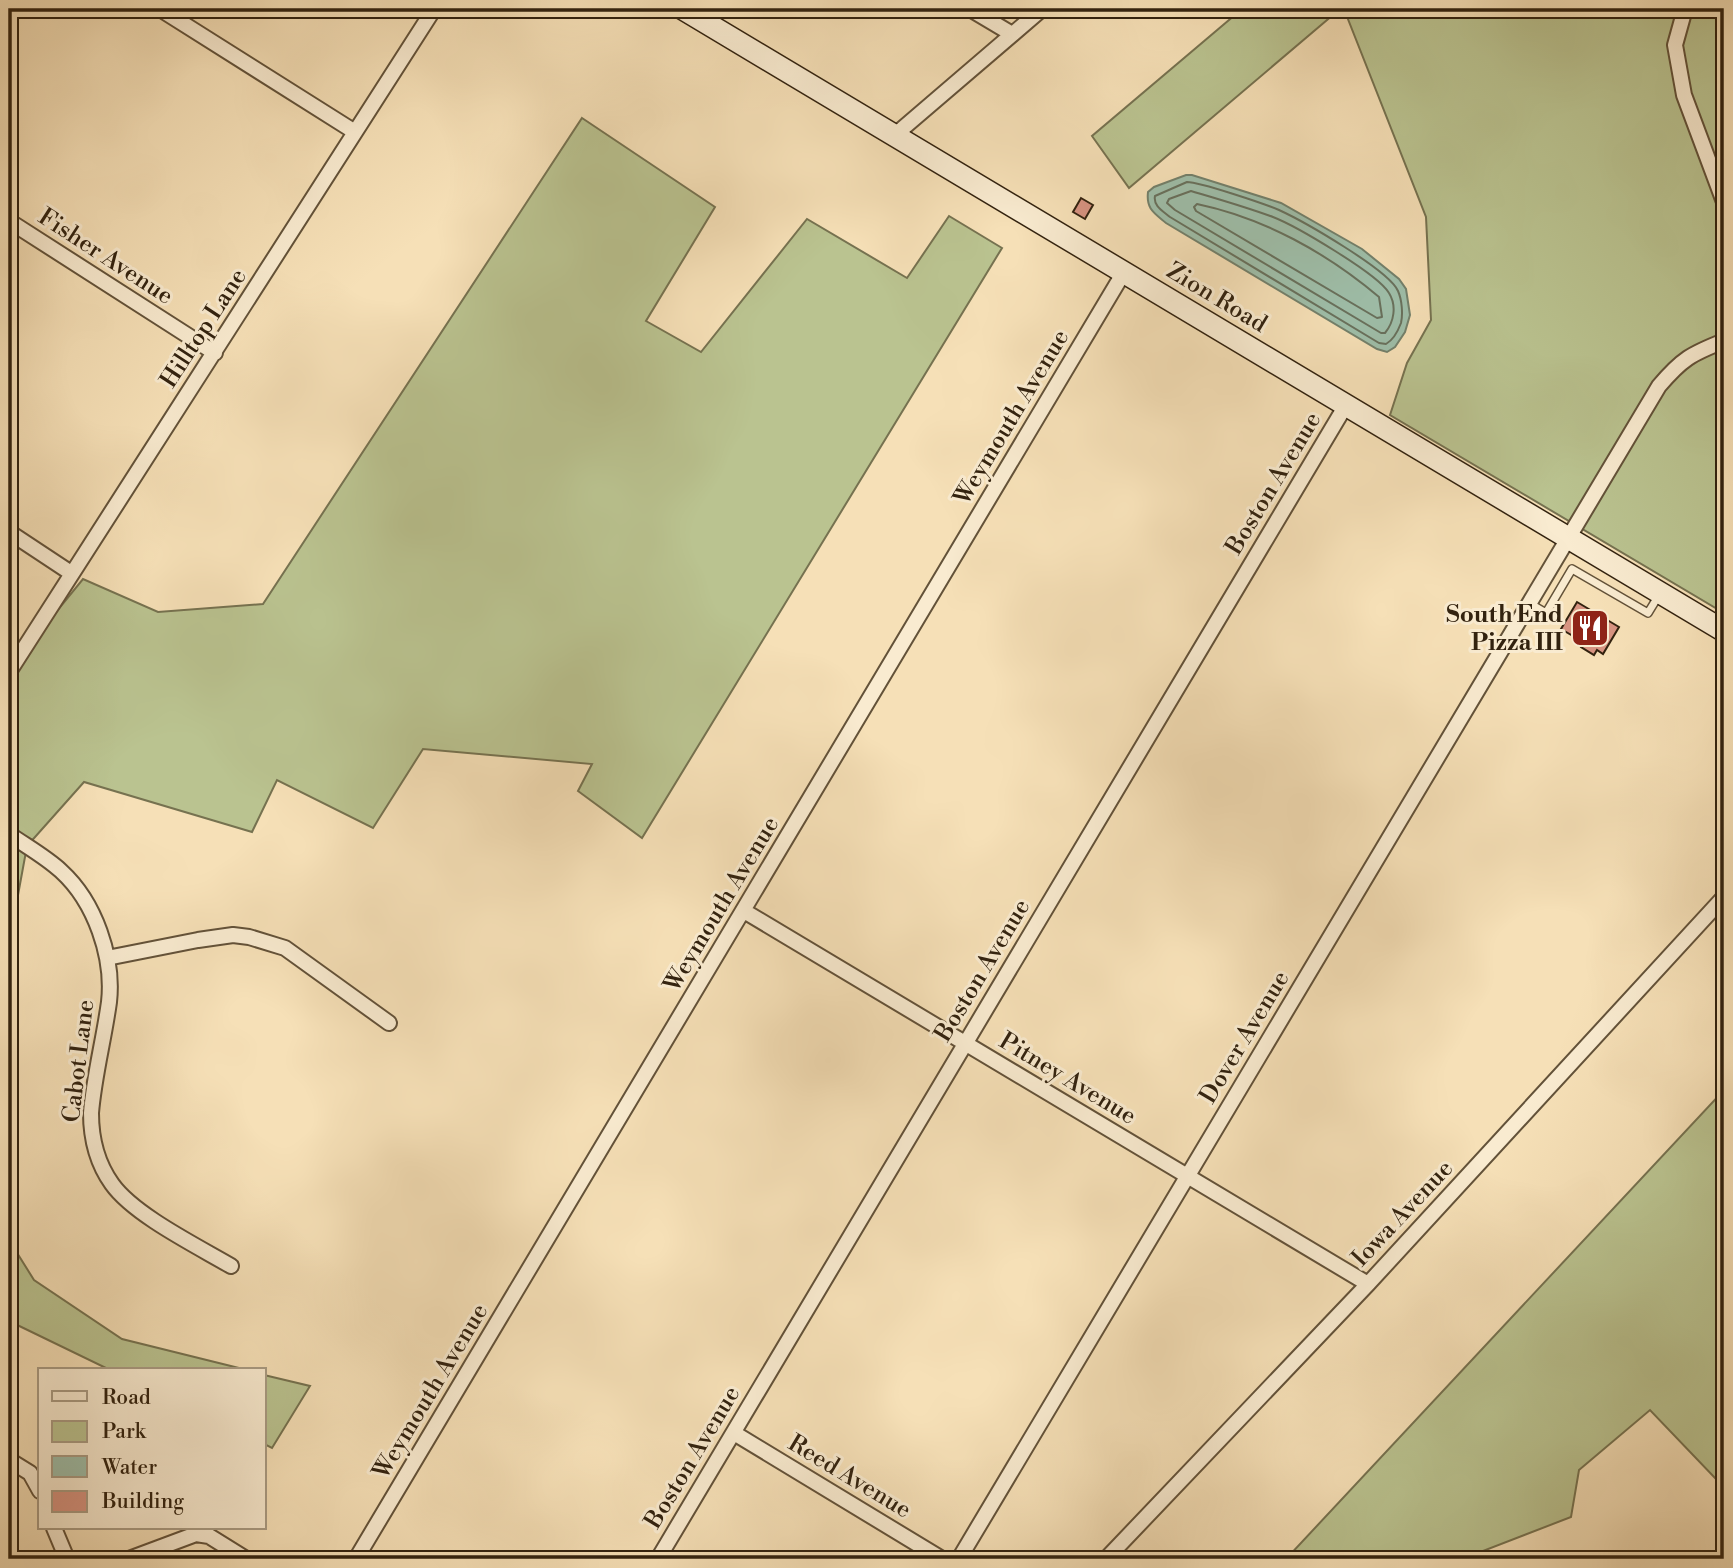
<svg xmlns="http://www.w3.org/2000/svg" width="1733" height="1568" font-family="'Libre Bodoni',serif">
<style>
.green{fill:#bac390;stroke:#767250;stroke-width:2}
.water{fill:#9ebea9;stroke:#73806b;stroke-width:2}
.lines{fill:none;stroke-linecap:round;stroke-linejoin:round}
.shore{stroke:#68705c;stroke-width:2}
.building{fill:#d79381;stroke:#32220f;stroke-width:2}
.lane-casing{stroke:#635239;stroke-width:10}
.street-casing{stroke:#635239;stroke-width:18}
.secondary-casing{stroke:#32220f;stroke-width:24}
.lane{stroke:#f9ebd0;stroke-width:7}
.street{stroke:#f9ebd0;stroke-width:14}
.secondary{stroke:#f9ebd0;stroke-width:21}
.labels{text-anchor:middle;stroke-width:6;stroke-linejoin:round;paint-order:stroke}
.street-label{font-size:24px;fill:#32220f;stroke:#f9ebd0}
.poi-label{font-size:24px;font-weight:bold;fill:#32220f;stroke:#f9ebd0;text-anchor:end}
</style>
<rect width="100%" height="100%" fill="#f6e0b7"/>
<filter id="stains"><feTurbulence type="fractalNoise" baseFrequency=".00286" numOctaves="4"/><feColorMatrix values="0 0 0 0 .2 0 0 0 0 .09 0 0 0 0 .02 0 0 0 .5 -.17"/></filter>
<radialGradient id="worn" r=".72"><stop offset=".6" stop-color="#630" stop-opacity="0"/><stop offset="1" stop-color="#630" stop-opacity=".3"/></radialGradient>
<path class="green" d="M1242,9H1340L1129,188L1092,136Z
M1344,9H1724V613L1390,415L1407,363L1431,320L1426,217Z
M582,118L715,207L646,321L701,352L807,219L907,278L949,216L1002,248L642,838L578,791L592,764L423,749L373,828L277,780L252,832L84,782L27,846L9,944V675L25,650L83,579L158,612L263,604Z
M1724,1090V1473L1715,1478L1650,1410L1579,1470L1571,1517L1475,1554L1477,1559H1286Z
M9,1240L34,1280L122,1339L247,1370H110L9,1321Z
M264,1375L310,1386L272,1448L264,1444Z"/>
<path class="water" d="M1186,175H1192L1281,203L1362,249L1399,279L1406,289L1410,315L1405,332L1395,347L1387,352L1377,349L1166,223C1154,213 1146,209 1148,192L1154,187Z"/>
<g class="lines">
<path class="shore" d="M1187,182C1200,182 1265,204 1279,210C1303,221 1389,270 1398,291C1402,300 1403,314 1401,323C1398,331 1393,340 1386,344L1379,343L1170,217C1163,211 1153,206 1155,196Z
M1191,191C1218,199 1246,207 1273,217C1296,226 1378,274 1389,293C1397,306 1394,322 1385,333H1381L1175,210L1167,203L1169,199Z
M1197,204C1264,218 1327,253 1379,297L1382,317L1377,318L1196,211L1194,207Z"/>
</g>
<path class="building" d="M1081,198L1093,205L1085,219L1073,212Z
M1577,602L1619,627L1603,654L1597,650L1594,655L1581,647L1583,642L1561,629Z"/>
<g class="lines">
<defs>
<path id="lane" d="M1529,603L1546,613L1572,569L1648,613L1659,595"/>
<path id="street" d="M160,9L355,132
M970,9L1012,34
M1685,9L1675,45L1684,95L1724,202
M895,135L1042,9
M9,221L215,353
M9,532L71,573
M9,672L434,9
M9,834C26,846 46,857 61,871C95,902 114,957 109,1002C104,1039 94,1076 91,1113C91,1138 97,1163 112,1184C134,1215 197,1246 231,1266
M744,911L1368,1284
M107,958L198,940L233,935L249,937L285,948L389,1023
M734,1433L942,1559
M9,1460L30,1473L40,1491
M54,1528L67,1559
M129,1559L196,1534L209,1536L246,1559
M356,1559L1124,272
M658,1559L1346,405
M959,1559L1659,386C1682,359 1691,354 1724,341
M1106,1559L1368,1284L1724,897"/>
<path id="secondary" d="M683,9L1724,631"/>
</defs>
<use href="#lane" class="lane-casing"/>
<use href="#street" class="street-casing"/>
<use href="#secondary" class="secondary-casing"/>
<use href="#lane" class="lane"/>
<use href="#street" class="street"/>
<use href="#secondary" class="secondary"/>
</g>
<defs>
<symbol id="restaurant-square" viewBox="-11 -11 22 22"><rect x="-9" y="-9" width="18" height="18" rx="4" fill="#8f2418" stroke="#f9ebd0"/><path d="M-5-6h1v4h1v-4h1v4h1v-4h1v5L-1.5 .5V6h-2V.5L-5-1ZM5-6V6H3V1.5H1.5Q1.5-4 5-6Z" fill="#fff"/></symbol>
</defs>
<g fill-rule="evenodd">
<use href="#restaurant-square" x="1568" y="606" width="44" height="44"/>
</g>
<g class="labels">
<g class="street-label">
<text transform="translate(106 256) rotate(33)" y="8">Fisher Avenue</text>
<text transform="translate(1217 297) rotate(31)" y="8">Zion Road</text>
<text transform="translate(203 328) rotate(-57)" y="8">Hilltop Lane</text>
<text transform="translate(1011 417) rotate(-59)" y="8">Weymouth Avenue</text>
<text transform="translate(1273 483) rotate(-59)" y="8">Boston Avenue</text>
<text transform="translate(721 904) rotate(-59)" y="8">Weymouth Avenue</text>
<text transform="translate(982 970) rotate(-59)" y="8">Boston Avenue</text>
<text transform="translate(1244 1037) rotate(-59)" y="8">Dover Avenue</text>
<text transform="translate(78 1061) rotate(-83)" y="8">Cabot Lane</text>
<text transform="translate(1068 1078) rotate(31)" y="8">Pitney Avenue</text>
<text transform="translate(1402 1213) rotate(-47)" y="8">Iowa Avenue</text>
<text transform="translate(430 1391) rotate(-59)" y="8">Weymouth Avenue</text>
<text transform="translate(692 1457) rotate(-59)" y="8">Boston Avenue</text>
<text transform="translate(850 1476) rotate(31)" y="8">Reed Avenue</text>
</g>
<g class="poi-label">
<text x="1563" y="622">South End<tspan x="1563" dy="28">Pizza III</tspan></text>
</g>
</g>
<rect width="1733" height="1568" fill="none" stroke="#f6e0b7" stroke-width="35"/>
<rect x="10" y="10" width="1712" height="1547" fill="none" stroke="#32220f" stroke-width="3.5"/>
<rect x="18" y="18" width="1698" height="1533" fill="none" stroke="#32220f" stroke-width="2"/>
<rect x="38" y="1368" width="228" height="161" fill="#f9ebd0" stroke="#a99b83" stroke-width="2"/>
<rect x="52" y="1391" width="35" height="10" fill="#f9ebd0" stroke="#a99b83" stroke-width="2"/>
<text x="102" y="1404" font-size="21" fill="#32220f">Road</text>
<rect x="52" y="1421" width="35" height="21" fill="#bac390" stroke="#a99b83" stroke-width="2"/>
<text x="102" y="1438" font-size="21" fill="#32220f">Park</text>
<rect x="52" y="1456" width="35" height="21" fill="#9ebea9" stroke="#a99b83" stroke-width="2"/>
<text x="102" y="1474" font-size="21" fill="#32220f">Water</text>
<rect x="52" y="1491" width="35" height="21" fill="#d79381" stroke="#a99b83" stroke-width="2"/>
<text x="102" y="1508" font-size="21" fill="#32220f">Building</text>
<rect width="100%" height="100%" filter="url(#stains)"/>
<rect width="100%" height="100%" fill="url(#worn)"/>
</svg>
